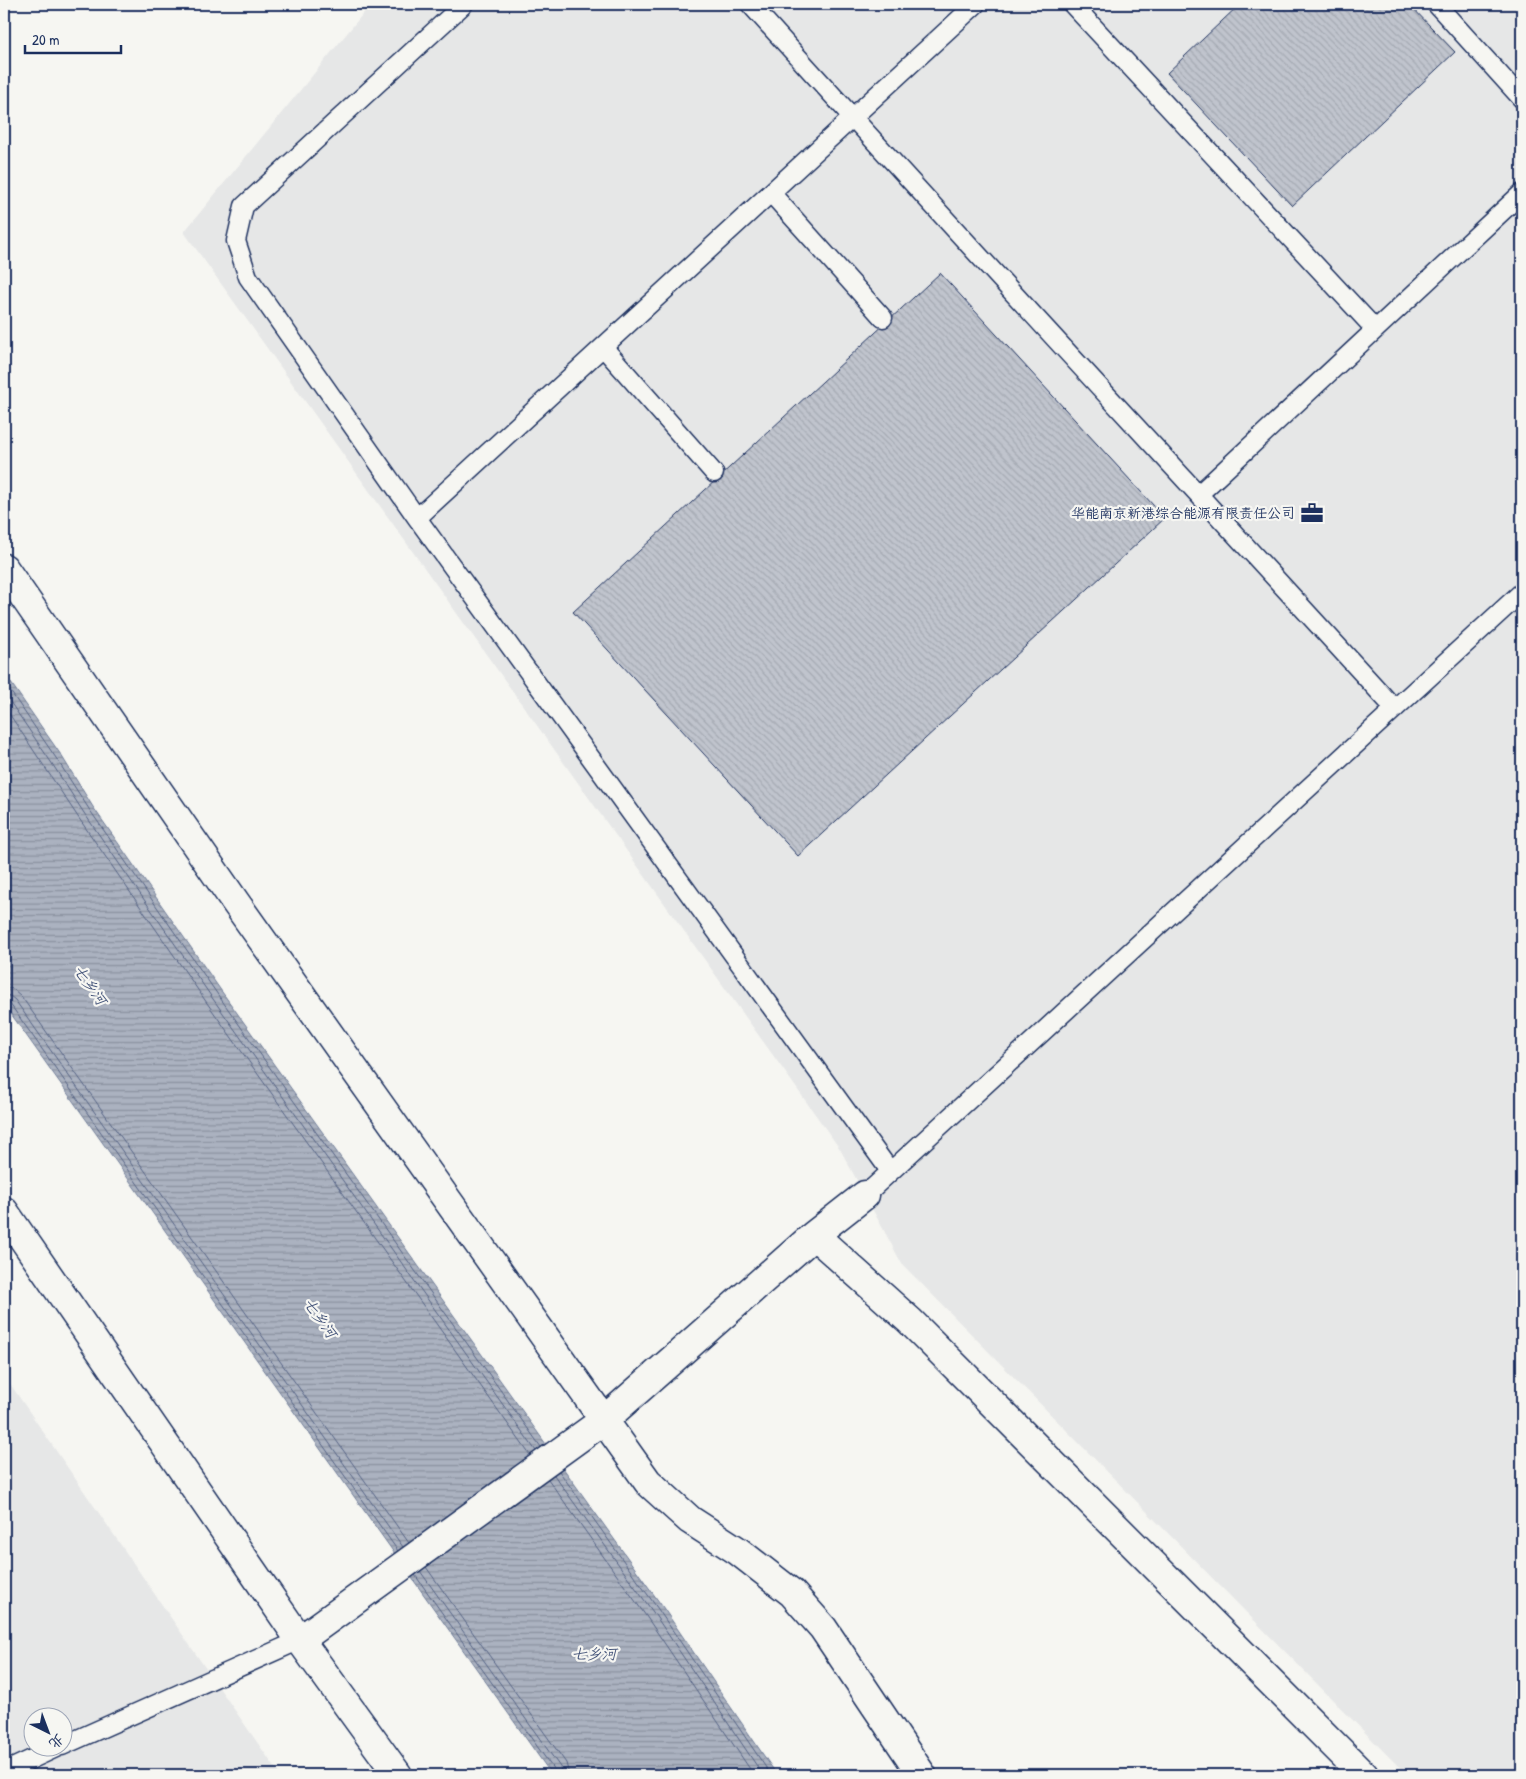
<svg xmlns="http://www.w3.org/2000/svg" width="1526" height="1779" font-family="'Patrick Hand','LXGW WenKai TC',sans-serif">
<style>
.built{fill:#e6e7e7;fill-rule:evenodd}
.water{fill:url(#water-rules);stroke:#717e99}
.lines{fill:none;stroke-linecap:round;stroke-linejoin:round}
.shore{stroke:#556385;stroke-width:1}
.building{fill:url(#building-back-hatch);stroke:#1b2f5e}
.lane-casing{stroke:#1b2f5e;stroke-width:21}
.street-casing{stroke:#1b2f5e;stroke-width:31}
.lane{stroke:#f6f6f2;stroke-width:18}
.street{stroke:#f6f6f2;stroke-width:28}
.labels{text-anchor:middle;stroke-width:4.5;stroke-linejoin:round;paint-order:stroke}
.poi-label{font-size:14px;fill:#1b2f5e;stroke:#f6f6f2;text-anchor:end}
.water-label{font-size:15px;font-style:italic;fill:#46567b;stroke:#f6f6f2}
</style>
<defs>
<pattern id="water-rules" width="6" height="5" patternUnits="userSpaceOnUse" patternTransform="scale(1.25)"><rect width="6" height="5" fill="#abb2c0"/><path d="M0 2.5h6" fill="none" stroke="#8a919f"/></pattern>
<pattern id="building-back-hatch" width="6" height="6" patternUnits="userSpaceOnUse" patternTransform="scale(1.25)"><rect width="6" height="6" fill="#c0c4cd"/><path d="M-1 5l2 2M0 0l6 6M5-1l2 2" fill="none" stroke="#a4a9b2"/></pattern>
</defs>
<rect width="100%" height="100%" fill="#f6f6f2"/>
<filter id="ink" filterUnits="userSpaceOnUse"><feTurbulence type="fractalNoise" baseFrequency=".02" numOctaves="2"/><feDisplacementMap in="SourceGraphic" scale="10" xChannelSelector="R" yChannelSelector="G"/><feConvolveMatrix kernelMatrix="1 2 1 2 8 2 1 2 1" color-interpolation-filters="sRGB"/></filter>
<g filter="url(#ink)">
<path class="built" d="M371,4H1522V1775H1407L902,1264L840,1149L184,232Z
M4,1375L213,1679L280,1775H4ZM32,1716H62V1746H32Z"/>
<path class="water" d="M4,673L61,755L93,807L222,992L662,1606L777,1775H552L4,1004Z"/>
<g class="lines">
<path class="shore" d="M4,682L56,758L89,809L218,995L541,1447
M4,693L51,762L84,813L213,999L536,1451
M4,706L78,817L207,1003L530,1455
M4,987L13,989L21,996L409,1543
M4,995L10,996L15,1000L403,1547
M4,1001L10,1004L398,1551
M559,1471L658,1609L771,1775
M554,1475L653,1612L763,1775
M548,1479L646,1616L754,1775
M426,1567L566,1763L569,1775
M420,1571L560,1767L562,1775
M415,1575L554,1770L556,1775"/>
</g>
<path class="building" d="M1240,4H1409L1455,52L1292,206L1167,73Z
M940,273L1165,518L798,856L573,612Z"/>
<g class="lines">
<defs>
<path id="lane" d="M464,4L244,206L236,241L248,277L417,518L890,1171
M750,4C963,241 1180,473 1395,709
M1072,4L1375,329
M1436,4L1522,99
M771,193L883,318
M603,347L714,473
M1199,494L1522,193
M417,518L976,4
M865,1195L1522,592
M62,1746L300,1640
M4,1772L60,1746"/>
<path id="street" d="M4,568L236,903L648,1482L690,1520L738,1551L792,1593L823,1628L922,1775
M4,1211L300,1640L398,1775
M814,1235L910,1321L1364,1775
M300,1640L604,1420L814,1235L865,1195"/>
</defs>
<use href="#lane" class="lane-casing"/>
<use href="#street" class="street-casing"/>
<use href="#lane" class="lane"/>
<use href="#street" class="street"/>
</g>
</g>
<defs>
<symbol id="office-bare" viewBox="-9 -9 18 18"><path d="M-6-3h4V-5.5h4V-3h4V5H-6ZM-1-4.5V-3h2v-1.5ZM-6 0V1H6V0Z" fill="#1b2f5e" stroke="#f6f6f2" stroke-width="2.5" paint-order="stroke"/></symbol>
</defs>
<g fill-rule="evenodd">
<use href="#office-bare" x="1296" y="497" width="32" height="32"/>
</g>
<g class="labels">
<g class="poi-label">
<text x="1295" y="518">华能南京新港综合能源有限责任公司</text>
</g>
<g class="water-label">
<text transform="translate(90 985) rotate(55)" y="5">七乡河</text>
<text transform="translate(320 1318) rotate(55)" y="5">七乡河</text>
<text x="594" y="1659">七乡河</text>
</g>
</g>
<rect width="1526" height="1779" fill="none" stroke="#f6f6f2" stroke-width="20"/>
<rect x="10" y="10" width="1506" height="1759" fill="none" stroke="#1b2f5e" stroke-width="2" filter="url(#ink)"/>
<g transform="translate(48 1732) rotate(138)"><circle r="24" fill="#f6f6f2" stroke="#9ea6b7"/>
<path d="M0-4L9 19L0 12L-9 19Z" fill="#1b2f5e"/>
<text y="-8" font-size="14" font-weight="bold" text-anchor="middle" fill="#1b2f5e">北</text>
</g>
<path d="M25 45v8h96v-8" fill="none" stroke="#1b2f5e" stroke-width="2.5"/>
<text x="32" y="45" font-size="15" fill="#1b2f5e" stroke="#f6f6f2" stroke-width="4" paint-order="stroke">20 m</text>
</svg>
